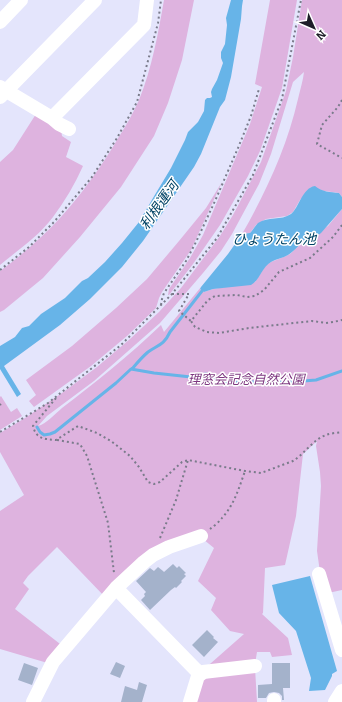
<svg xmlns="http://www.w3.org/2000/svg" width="342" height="702" font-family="Bitter,'Noto Sans JP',serif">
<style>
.green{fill:#deb3df}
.water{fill:#67b4e8}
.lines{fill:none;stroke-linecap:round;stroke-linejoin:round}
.stream{stroke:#67b4e8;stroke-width:3}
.building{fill:#a4b2cb}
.path{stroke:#7a7b8b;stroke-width:2;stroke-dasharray:2 3;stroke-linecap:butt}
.minor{stroke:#fff;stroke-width:14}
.labels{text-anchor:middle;stroke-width:3;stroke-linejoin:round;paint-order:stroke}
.park-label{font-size:13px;font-style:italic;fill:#7d3780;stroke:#fff}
.water-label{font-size:14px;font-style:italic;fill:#014365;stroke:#fff}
</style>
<rect width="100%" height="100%" fill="#e4e5fc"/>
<path class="green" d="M164,0H194L182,60L168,103L154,136L121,187L80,237L43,278L4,310L0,312V271C14,261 27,250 40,238C69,212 97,174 117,140C125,127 133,114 139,100C152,68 158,34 164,0Z
M270,0H297L282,88L260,151L248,176L220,225L193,264L169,295H168L169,289L190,258L203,235L250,124L262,87L255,84Z
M302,0H342V197L339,193L324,191L311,187L300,200L293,212L287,216L266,219L256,225L250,233L242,234C266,192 287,147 298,99C300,90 303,81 304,72L293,82L271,154L259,184L232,234L221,251L203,273L160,323L94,381L47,416L38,426C46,424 55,414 62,408C96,382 130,355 161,325L164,332L201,287L200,289L204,292L213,289L255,282L266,265L271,262L286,256L290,254L306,239L328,226L342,209V590L328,593L320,572L317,551L321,486L320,472L316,446L317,441L303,454L296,516L285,565L265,568L263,613L262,614L288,638L292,655L272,657L270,652H257L255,664L202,671L244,634L230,631L211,610L216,598L198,581L214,548L198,535L180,541L105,597L57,547L28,576L23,583L29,589L15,609L64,647L51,664L0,649V511L24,495L0,452V433L25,418L62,393L97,367L130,339L159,312L181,288L220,236L233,215L261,162L274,125L286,91L293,57Z
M36,114L61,129L62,136L71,142L66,157L83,166C75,184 65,201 53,217C39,236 18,250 0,265V162L13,150Z
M222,182L191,250L162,292L159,298L156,308L127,336L91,366L34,407L29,401L36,395L26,380L72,346L116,308L147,279L179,241L206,208Z
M1,396L11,412L17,408L22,416L0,430V397Z
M255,668L257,702H193L199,680Z"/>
<path class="water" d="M231,0H243L242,6L241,19L231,77L225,100L220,107L201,154L194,167L143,241L122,267L90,299L60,325L4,366L21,394L17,397L0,369V346L15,337L22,328L29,326L41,314L65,298L82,281L88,278L105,262L122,243L139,222L153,198L171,168L185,140L188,132L198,122L204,111L205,100L207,98H210L212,97L211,92L212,89L217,80L223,63L221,58V52L225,44L227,25L226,18Z
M315,186C322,192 330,192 339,193L342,197V209L321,233C317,237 311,235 307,238C300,243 295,251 288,255C283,258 276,259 271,262C262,267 260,280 251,285L213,289L204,292L200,289L201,287L228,254L242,234L250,233C253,230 255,226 258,223C268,216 281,221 291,214C299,208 302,188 315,186Z
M310,576L337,671L332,674V676L325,690L309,691L311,678L296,631L279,613L272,585Z"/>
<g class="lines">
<path class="stream" d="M132,369C137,363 142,357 148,352C158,345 164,345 170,332L202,291
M37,427L40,432L44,435L50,434L55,432L116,383L131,369L154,373L191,377L206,374L217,380L228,382H291L316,380L342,371"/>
</g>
<path class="building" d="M173,564L177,568L179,566L186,573L184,574L186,576L181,581L182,582L176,588L175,587L171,590L150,610L141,600L145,596L144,594L146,592L136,581L150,568L154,571L158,567L163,571L164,572Z
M207,630L214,637L213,638L218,642L204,657L192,645Z
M116,662L125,666L120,678L110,674Z
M24,663L38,668L32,685L18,680Z
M272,663H290V688H283L284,700H282V696L279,693L274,692L269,693L266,698H258V685L272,684Z
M139,682L147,685L142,702H121L125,686L137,690Z"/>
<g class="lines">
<path class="path" d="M342,100L338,107L322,125L317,144L342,158
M342,225L333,237L310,258L279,272L264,290L255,296L247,297L237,295L215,296L208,300L191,321L195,327L207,332L219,333L249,328L312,321L326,323L333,322L342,320
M0,270L29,247L54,222L92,177L117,138L137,102L158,23L161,0
M172,294H189L179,311L192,322
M161,305L162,299L164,293L186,261L196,242L215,201L238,148L251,116L259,89
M56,398L33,426C36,439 44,439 56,440L78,426L97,433L111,441L130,456L139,467L148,482L154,484L160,482L182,462L188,460L245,471L261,473L293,461C304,454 314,439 326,435C331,433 337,433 342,432
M0,405L1,404
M0,432L48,403L121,345L172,294L217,238L253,175L282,99L301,0
M57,440L80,444L87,456L108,523L114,573
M210,529C214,526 219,522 222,518C234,505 239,488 245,471
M160,538L176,500L188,460"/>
<path class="minor" d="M0,22L21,0
M0,87L52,118L59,124L69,129
M0,97L95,0
M52,118L144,25L147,0
M319,574L342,650
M116,588L195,669L201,674
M274,700V702
M33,702L53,662L116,588L144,562L153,555L169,547L201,536
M190,702L198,676L203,672L255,666
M335,702L342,691"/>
</g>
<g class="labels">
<g class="park-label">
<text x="246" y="384">理窓会記念自然公園</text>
</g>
<g class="water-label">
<text transform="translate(159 205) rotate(-55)" y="5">利根運河</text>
<text x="274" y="244">ひょうたん池</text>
</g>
</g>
<g transform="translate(314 28) rotate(135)" stroke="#ffffff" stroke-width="3" paint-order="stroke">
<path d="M0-3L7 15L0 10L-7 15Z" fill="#1e1e28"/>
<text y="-6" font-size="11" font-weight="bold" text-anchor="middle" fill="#1e1e28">N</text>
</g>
</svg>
